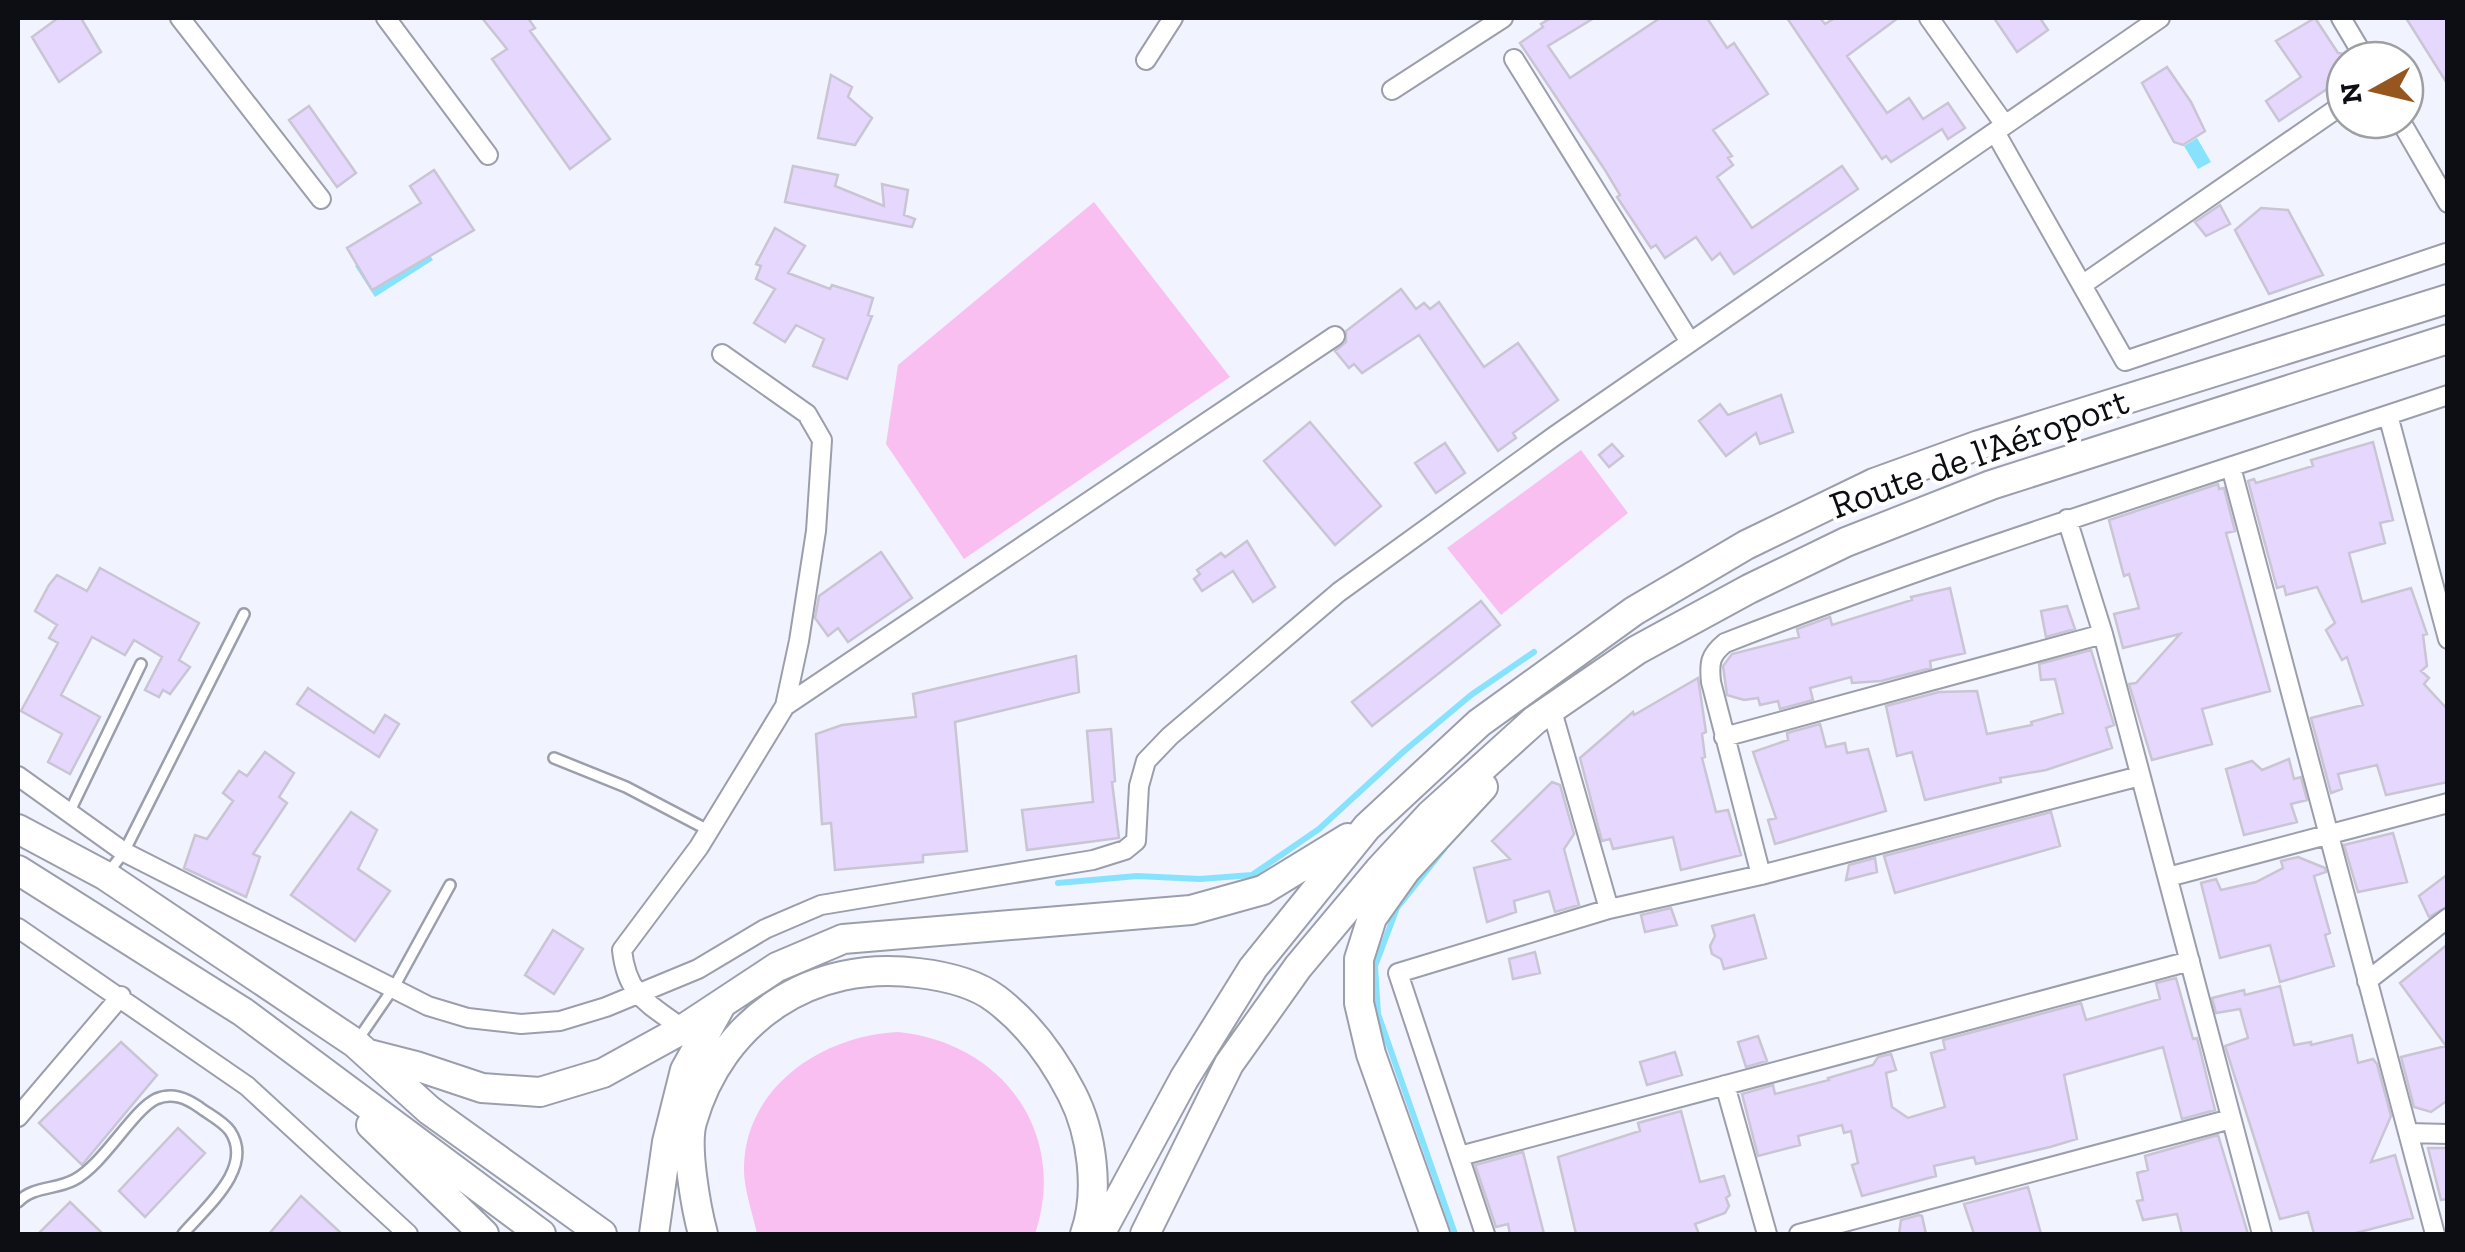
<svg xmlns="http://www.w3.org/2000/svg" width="2465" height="1252" font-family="'Zilla Slab',serif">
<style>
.green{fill:#f9bff1}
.water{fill:#87e3fd}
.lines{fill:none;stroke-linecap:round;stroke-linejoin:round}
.stream{stroke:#87e3fd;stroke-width:6}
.building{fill:#e6d7ff;stroke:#cac5d3;stroke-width:2.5}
.service-casing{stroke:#9b9eab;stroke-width:14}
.minor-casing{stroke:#9b9eab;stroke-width:22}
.trunk-casing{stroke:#9b9eab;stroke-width:32}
.service{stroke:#fff;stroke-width:9}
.minor{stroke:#fff;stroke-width:18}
.trunk{stroke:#fff;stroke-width:28}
.labels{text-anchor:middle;stroke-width:8;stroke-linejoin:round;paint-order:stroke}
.street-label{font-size:38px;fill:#0d0e13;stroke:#fff}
</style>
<rect width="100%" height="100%" fill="#f1f3ff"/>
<path class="green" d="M1094,202L1230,377L964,559L886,444L898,365Z
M1581,450L1628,513L1501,615L1447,548Z
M898,1032C1001,1042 1069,1132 1035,1234H757C753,1213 743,1188 744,1166C746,1085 825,1035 898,1032Z"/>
<path class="water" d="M2197,138L2211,162L2198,169L2184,146Z
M413,229L433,260L375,297L355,266Z"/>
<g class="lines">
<path class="stream" d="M1444,849L1397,908L1375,966L1378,1014L1455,1234
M1058,883L1137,876L1200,879L1252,875L1319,829L1403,752L1471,695L1534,652"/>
</g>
<path class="building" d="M58,18H81L101,52L59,82L32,37Z
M482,18H528L535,28L530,31L610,139L570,169L492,59L507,49Z
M1551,18H1594L1548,46L1570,78L1660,18H1707L1727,48L1734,43L1768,94L1713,130L1732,156L1728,158L1733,165L1717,177L1752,228L1842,166L1858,189L1734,274L1720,253L1712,260L1696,237L1665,258L1656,245L1651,248L1617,197L1620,195L1605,170L1520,43L1543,27L1541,24Z
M1787,18H1820L1825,24L1835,18H1898L1847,56L1887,113L1909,98L1923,119L1948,103L1965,128L1948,139L1942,129L1891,162L1886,156L1882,159Z
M1994,18H2040L2048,30L2017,52Z
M2315,18L2338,53L2345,54V77L2279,121L2266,101L2301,77L2276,41Z
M2406,18H2448V85Z
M2167,67L2191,102L2205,131L2183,145L2174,142L2142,83Z
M831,75L852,87L848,97L872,118L855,145L818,138Z
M309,106L356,173L337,187L289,120Z
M793,166L838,175L835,186L884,206L882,184L908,190L904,215L915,219L912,227L785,202Z
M434,170L474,230L372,290L347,248L421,203L410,186Z
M2220,205L2230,224L2206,236L2195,222Z
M2261,208L2288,210L2323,275L2269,294L2235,230Z
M775,228L805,246L788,273L830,289L832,285L873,298L868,315L872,316L847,379L813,366L824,339L796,325L785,342L754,323L775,289L756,279L761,266L756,264Z
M1401,289L1416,309L1424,303L1430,309L1439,302L1484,367L1518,343L1558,400L1513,433L1516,438L1498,451L1419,335L1362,373L1354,364L1349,368L1335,351L1346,342V331Z
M1781,395L1793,432L1760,444L1756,433L1726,456L1699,421L1720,404L1728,415Z
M1310,422L1381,506L1335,545L1264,461Z
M2373,442L2393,520L2380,523L2385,543L2349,553L2362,602L2411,588L2427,634L2423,635L2427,666L2421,671L2429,678L2424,684L2448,710V782L2386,795L2377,765L2338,774L2342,789L2331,793L2311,718L2363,705L2347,657L2342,660L2326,630L2335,623L2317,587L2286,595L2284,586L2277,588L2248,481L2254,479L2256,483L2313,466L2311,460Z
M1445,443L1465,473L1436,493L1415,463Z
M1612,444L1623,456L1609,467L1599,455Z
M2218,484L2219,489L2224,488L2235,531L2226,533L2270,691L2202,709L2212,744L2152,760L2129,684L2136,683L2180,634L2123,648L2114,614L2139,608L2129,574L2124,576L2109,520Z
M1247,541L1275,587L1253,602L1233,571L1202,591L1194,579L1200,574L1197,570L1221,553L1225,557Z
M881,552L912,598L848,642L838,628L828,636L815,618L819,596Z
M100,568L199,623L179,660L190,667L170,694L163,690L159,697L145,690L162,657L134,640L125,655L92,637L61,695L100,717L70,774L48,762L62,734L21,711L58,643L49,638L57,625L35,611L49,585L57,575L87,591Z
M1950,588L1965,653L1930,661L1931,668L1881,681L1852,683L1851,677L1810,688L1813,700L1780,709L1778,701L1760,705L1758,698L1744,700L1727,695L1723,666L1732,654L1799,637L1797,629L1830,617L1832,625L1912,600L1911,597Z
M1481,601L1500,625L1372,726L1352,702Z
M2067,606L2075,629L2046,637L2041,611Z
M2091,650L2114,725L2106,728L2112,748L2046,770L2000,778L2001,782L1925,800L1912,752L1897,756L1886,706L1939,692L1977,691L1987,734L2032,725L2031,722L2063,713L2055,679L2041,680L2039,664Z
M1076,656L1079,692L955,722L967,851L923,855V862L835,870L831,823L822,824L816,734L842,725L916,717L913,694Z
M1698,678L1706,732L1702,734L1705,757L1702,758L1716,812L1728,810L1741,855L1681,870L1673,837L1613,849L1610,839L1602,841L1580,758L1633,712L1634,715Z
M308,688L374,733L385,715L399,724L379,757L297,704Z
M1820,724L1826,747L1845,743L1847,753L1868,749L1886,811L1775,844L1768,820L1776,818L1753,752L1788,740L1787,733Z
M1111,729L1115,781L1112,782L1119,838L1027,850L1022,810L1093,802L1087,731Z
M265,752L294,773L279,797L287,803L253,854L260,857L246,897L184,868L195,835L207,839L233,801L223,793L239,771L247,776Z
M2289,759L2294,779L2301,777L2307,800L2291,804L2297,822L2244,835L2226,769L2252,761L2262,770Z
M1552,782L1560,785L1574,834L1564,849L1579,905L1555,912L1549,891L1514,901L1516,912L1487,922L1474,868L1510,859L1492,841Z
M351,812L377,830L358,869L390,891L355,941L291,895Z
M2051,812L2060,846L1895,893L1884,856Z
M2393,833L2407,882L2358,892L2344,845Z
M2298,857L2325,868L2326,872L2314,876L2330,933L2325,935L2334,966L2280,982L2270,945L2220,958L2201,883L2216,879L2221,890L2256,882L2283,868L2281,861Z
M1875,858L1877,872L1846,880L1849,865Z
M2448,874V906L2429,917L2419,896Z
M1671,908L1677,925L1645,932L1641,915Z
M1754,915L1766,958L1724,969L1721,959L1712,954L1710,946L1715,936L1712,926Z
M553,930L583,949L554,994L525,975Z
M2448,944V1100L2431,1112L2414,1107L2401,1057L2446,1046L2400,983Z
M1535,952L1540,973L1513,979L1509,959Z
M2176,978L2193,1039L2197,1038L2215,1110L2182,1119L2163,1047L2064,1075L2077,1139L2050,1147L1976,1164L1974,1157L1934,1166L1936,1176L1862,1196L1852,1165L1858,1163L1851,1131L1844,1133L1842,1125L1798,1136L1800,1145L1758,1156L1742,1094L1773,1085L1775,1094L1829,1080L1828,1078L1873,1065L1878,1057L1891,1054L1896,1070L1886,1073L1892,1107L1908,1118L1945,1107L1931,1053L1945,1049L1943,1040L2081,1003L2086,1020L2160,999L2156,983Z
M2280,986L2294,1045L2311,1042V1045L2352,1035L2358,1063L2373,1059L2377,1064L2391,1116L2371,1162L2395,1155L2413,1218L2352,1234H2314L2308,1212L2280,1219L2225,1046L2248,1038L2240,1009L2216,1013L2212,998L2244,990L2245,995Z
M1758,1036L1767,1061L1746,1067L1738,1042Z
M121,1042L157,1075L82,1165L39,1123Z
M1675,1052L1682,1075L1647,1085L1640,1062Z
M1681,1111L1700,1182L1724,1176L1730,1195L1726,1198L1729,1206L1725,1213L1695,1224L1699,1234H1576L1558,1157L1640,1131L1638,1123Z
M178,1128L205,1153L145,1217L119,1191Z
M2218,1135L2248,1234H2182L2177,1214L2143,1220L2137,1201L2143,1200L2137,1173L2148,1170L2145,1156Z
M2428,1148H2448V1199L2441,1200Z
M1523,1152L1544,1234H1510L1508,1224L1496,1227L1475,1165Z
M2028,1187L2041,1234H1974L1964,1204Z
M301,1196L342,1234H269Z
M70,1202L103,1234H38Z
M1919,1215L1922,1216L1926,1234H1899L1901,1220Z"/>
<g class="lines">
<defs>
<path id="service" d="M554,758L626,787L708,830
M70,811L141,664
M108,873L124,852L244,614
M357,1041L394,987L450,885
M18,1202C33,1186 55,1190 74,1180C103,1165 133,1110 156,1099C172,1092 186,1098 199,1107C208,1114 223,1121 230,1131C255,1168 205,1208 183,1234"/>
<path id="minor" d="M180,18L321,199
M386,18L488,155
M1929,18L2005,125
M2341,18L2366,60
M1514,59L1690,342
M1146,60L1173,18
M1392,90L1503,18
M2400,120L2448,203
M1995,132L2125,361L2446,253
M2082,285L2345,103
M2388,415L2448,639
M2231,467L2435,1234
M2067,519L2103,634L2262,1234
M785,706L1335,336
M1552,711L1609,909
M1724,737L2103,634
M18,776L124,852L428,1006L468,1018L521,1024L560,1021L606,1007L698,969L765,929L821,905L1093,860L1125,850L1136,841L1139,786L1146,761L1170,736L1339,592L1556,435L2160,18
M1761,875L1711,682C1709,663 1710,655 1725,643C1963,550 2206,476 2448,395
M2168,877L2448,803
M18,928L247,1086L408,1234
M2367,981L2448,918
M683,1029C648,1003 627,996 622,950L699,847L785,706L799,641L816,531L822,440L807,414L722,354
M1725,1085L1767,1234
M18,1117L121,996
M2408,1133L2448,1134
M1460,1156L2190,961
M1485,1234L1398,973L1609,909L1761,875L2140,776
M1799,1234L2231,1119"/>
<path id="trunk" d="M18,829L106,876L355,1043L429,1110L602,1234
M18,870L243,1012L541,1234
M369,1054L416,1066L482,1088L540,1092L603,1073L683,1029L777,967L843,939L1191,910L1263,890L1348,838
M371,1125L484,1234
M654,1234L667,1142L685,1070L720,1007
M703,1234C696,1208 685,1147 692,1122C721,1019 813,959 918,973C944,976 975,983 996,999C1029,1024 1054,1059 1072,1094C1092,1133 1100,1192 1085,1234
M1100,1234L1184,1079L1253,968L1367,827L1479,723L1634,611L1746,545L1874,483L1979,445L2448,299
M1145,1234L1229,1064L1298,967L1380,869L1430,815L1535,720L1637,650L1749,589L1846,542L1991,485L2448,339
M1435,1234L1371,1054L1359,1003V959L1372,918L1406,870L1483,787"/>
</defs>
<use href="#service" class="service-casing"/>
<use href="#minor" class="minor-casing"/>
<use href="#trunk" class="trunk-casing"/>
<use href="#service" class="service"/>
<use href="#minor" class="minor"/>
<use href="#trunk" class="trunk"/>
</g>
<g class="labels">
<g class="street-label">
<text transform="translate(1979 453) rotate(-20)" y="13">Route de l'Aéroport</text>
</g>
</g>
<rect width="2465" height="1252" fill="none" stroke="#0d0e13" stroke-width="40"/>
<g transform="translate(2375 90) rotate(262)"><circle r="48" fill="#ffffff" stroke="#9e9fa1" stroke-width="2.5"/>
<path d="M0-8L18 38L0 25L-18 38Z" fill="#965620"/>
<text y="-15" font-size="28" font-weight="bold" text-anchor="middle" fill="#0d0e13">N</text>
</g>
</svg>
